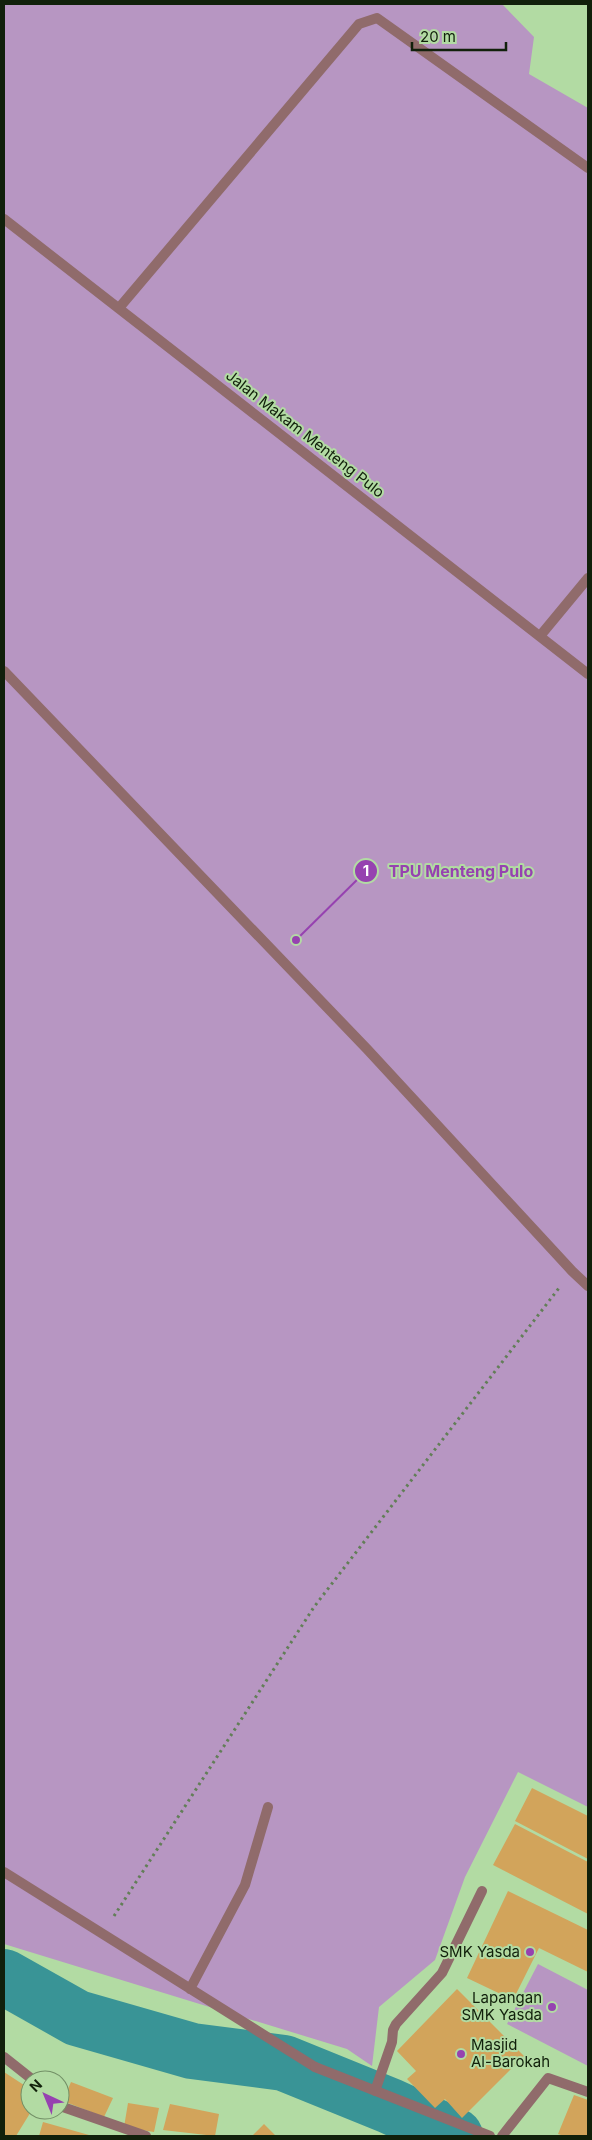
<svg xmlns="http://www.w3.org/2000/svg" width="592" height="2140" font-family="Inter,sans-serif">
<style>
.green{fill:#b796c2}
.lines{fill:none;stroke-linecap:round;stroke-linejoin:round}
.river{stroke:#399496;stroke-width:56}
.building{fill:#d2a45b}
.path{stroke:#627e57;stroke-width:3;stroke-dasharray:2.5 4;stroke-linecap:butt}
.lane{stroke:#906b6b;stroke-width:10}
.street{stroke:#906b6b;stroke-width:10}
.poi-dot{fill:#9642b0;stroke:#b2dba3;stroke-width:2}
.labels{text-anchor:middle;stroke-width:4;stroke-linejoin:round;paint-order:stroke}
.street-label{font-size:15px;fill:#11200b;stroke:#b2dba3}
.poi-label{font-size:15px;fill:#11200b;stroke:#b2dba3;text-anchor:end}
.leader{fill:none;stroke:#9642b0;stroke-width:2}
.callout-dot{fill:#9642b0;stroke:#b2dba3;stroke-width:2}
.mark-label{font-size:15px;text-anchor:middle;font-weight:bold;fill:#fff}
.callout-label{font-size:16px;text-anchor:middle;font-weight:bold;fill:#9642b0;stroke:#b2dba3;stroke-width:4;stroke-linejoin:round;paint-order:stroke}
</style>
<rect width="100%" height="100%" fill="#b2dba3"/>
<path class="green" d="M4,4H502L534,37L529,74L588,108V1807L518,1772L465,1877L435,1960L379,2007L372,2066L347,2049L4,1944Z
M538,1964L588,1990V2066L507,2024Z"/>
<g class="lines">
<path class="river" d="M4,1977L77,2018L192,2051L284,2063L390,2106L455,2136"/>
</g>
<path class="building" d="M532,1788L588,1816V1859L515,1821Z
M515,1824L588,1862V1914L493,1865Z
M508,1891L588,1930V1972L539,1948L513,2000L467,1978Z
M457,1989L524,2056L462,2118L445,2099L435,2108L407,2079L416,2071L397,2051Z
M4,2072L30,2089V2110H32L16,2136H4Z
M71,2082L113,2098L104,2117L63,2101Z
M574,2095L588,2100V2136H564L558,2134Z
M128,2103L159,2108L154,2132L124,2127Z
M170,2104L219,2114L215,2136L163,2130Z
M43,2122L89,2135V2136H39Z
M264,2124L276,2136H252Z"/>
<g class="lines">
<path class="path" d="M114,1916L314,1607L559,1288"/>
<path class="lane" d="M4,219L588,674
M119,308L359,24L377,18L588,168
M540,636L588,578
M4,671L367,1049L572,1271L588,1286
M4,1872L315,2067
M190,1989L245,1885L268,1807"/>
<path class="street" d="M4,2057L33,2080
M315,2067L490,2136
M375,2091L392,2042L393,2030L396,2024L442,1973L482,1891
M60,2106L146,2136
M502,2136L548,2078L588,2092"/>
</g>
<g class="poi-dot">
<circle cx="530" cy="1952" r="5"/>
<circle cx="552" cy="2007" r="5"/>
<circle cx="461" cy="2054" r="5"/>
</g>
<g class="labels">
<g class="street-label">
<text transform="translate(305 434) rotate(38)" y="5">Jalan Makam Menteng Pulo</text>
</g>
<g class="poi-label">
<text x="520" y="1957">SMK Yasda</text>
<text x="542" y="2003">Lapangan<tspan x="542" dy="17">SMK Yasda</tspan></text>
<text x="471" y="2050" text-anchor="start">Masjid<tspan x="471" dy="17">Al-Barokah</tspan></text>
</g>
</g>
<path class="leader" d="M296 940L366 871"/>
<g class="callout-dot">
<circle cx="296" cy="940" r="5"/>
<circle cx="366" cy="871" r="12"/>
</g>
<g class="mark-label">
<text x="366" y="876">1</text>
</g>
<g class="callout-label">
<text x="461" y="877">TPU Menteng Pulo</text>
</g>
<rect width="592" height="2140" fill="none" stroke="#11200b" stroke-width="10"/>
<g transform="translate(45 2095) rotate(316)"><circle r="24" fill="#b2dba3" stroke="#729066"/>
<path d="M0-4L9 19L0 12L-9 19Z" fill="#9642b0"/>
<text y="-8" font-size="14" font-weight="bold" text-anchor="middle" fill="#11200b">N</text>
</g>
<path d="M412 42v8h94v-8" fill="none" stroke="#11200b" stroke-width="2.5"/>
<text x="420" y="42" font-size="15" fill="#11200b" stroke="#b2dba3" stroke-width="4" paint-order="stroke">20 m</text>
</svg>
